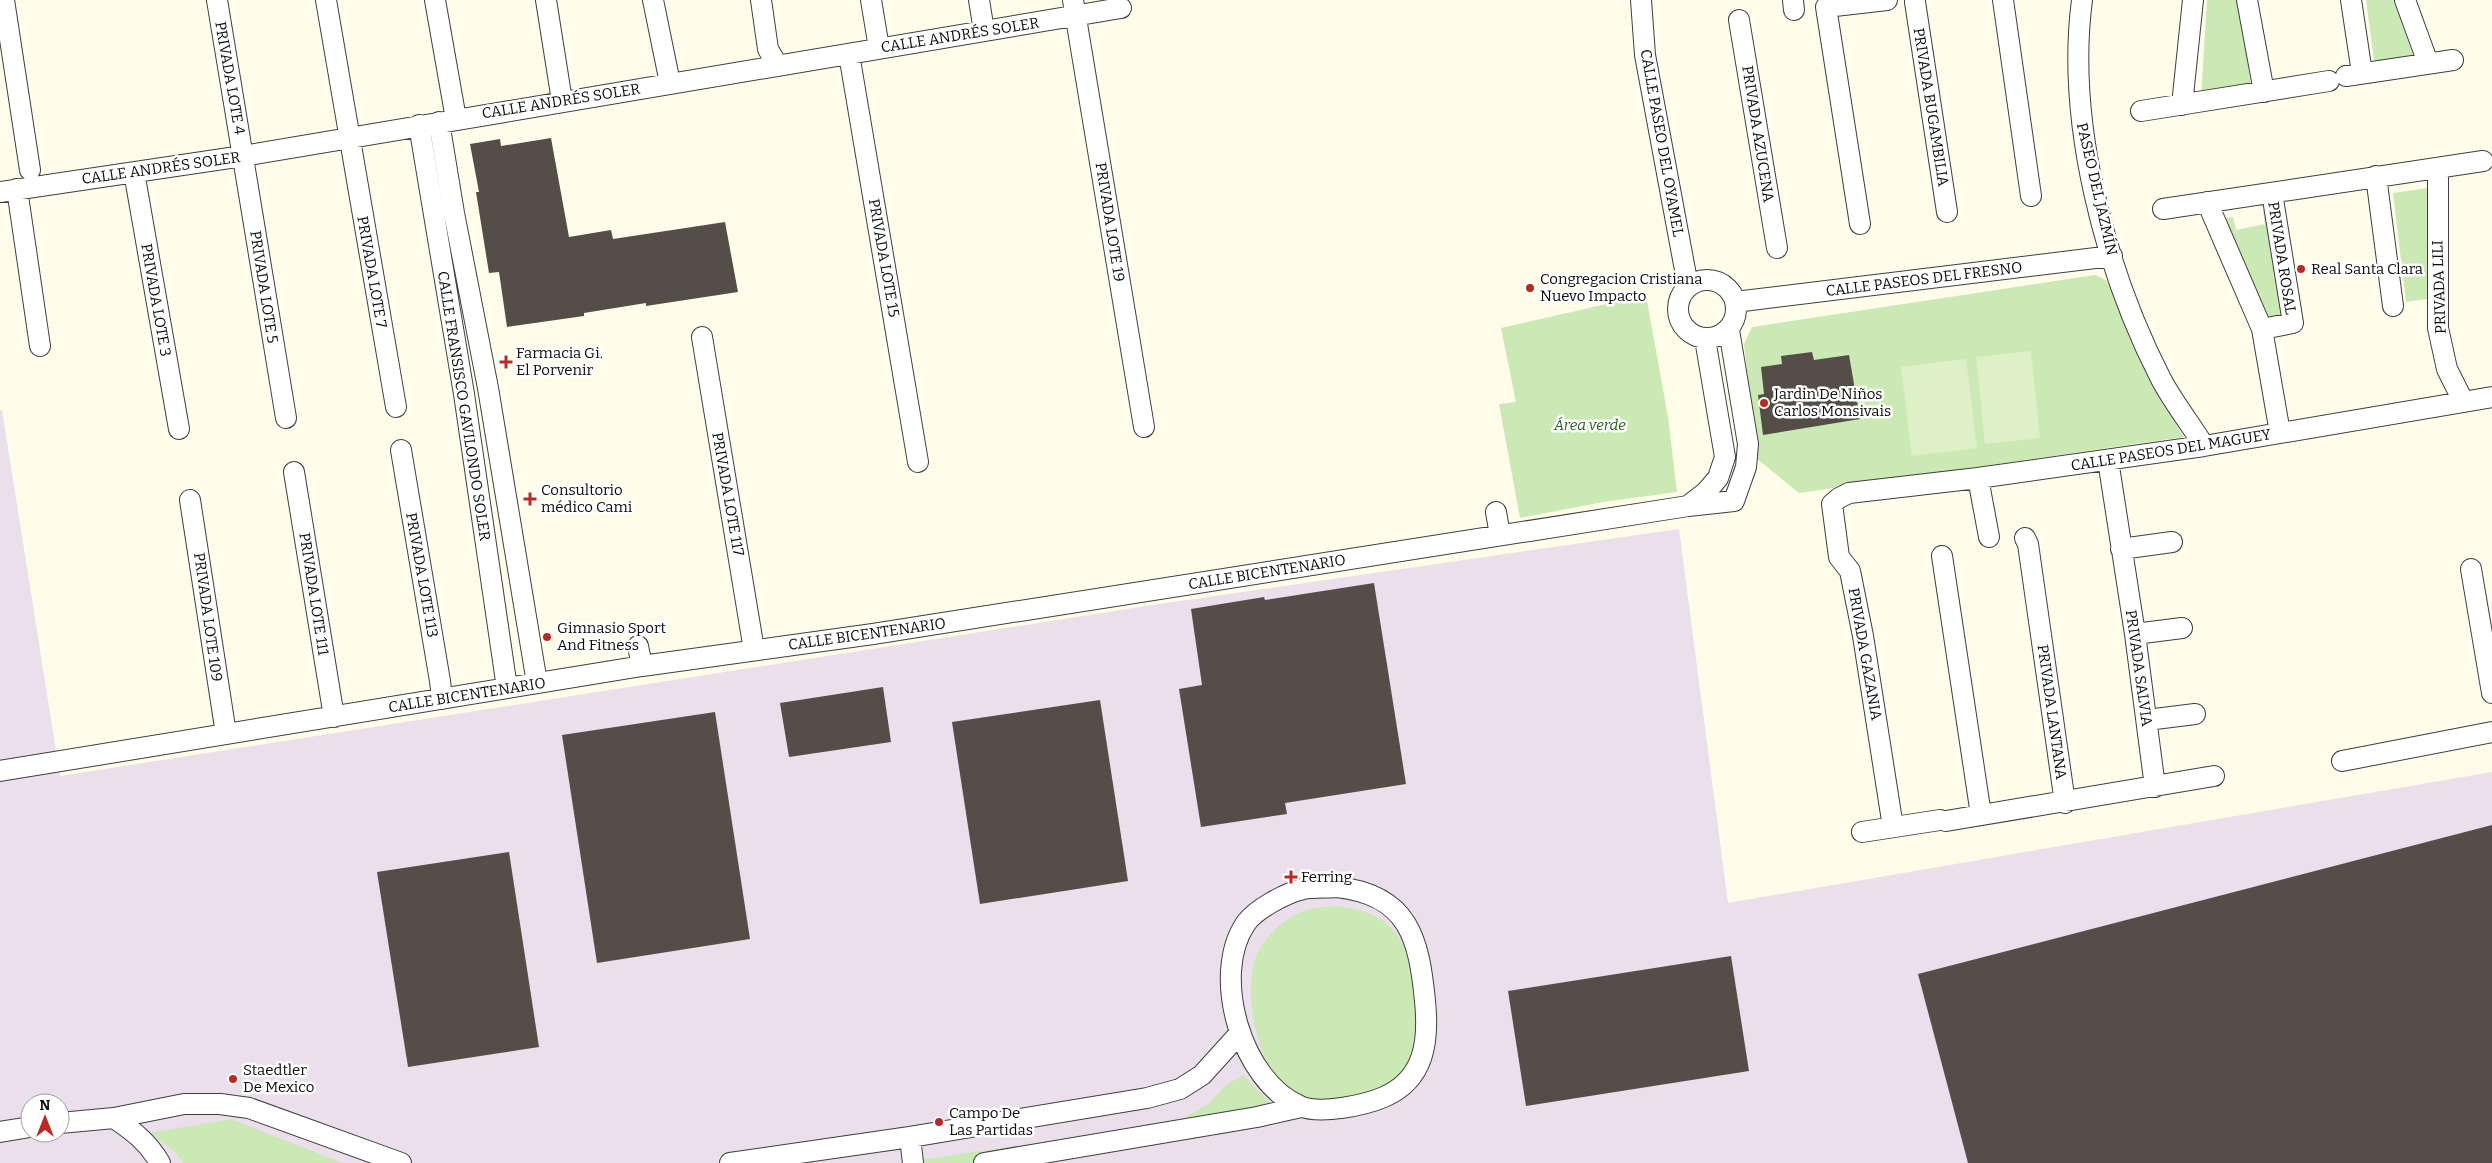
<svg xmlns="http://www.w3.org/2000/svg" width="2492" height="1163" font-family="Bitter,serif">
<style>
.industrial{fill:#eadfeb;fill-rule:evenodd}
.green{fill:#cbe9b4}
.pitch{fill:#def0c6}
.building{fill:#544d48}
.lines{fill:none;stroke-linecap:round;stroke-linejoin:round}
.street-casing{stroke:#3e3e3e;stroke-width:22}
.street{stroke:#fff;stroke-width:20}
.poi-dot{fill:#bb2923;stroke:#fff;stroke-width:2}
.labels{text-anchor:middle;stroke-width:5;stroke-linejoin:round;paint-order:stroke}
.street-label{font-size:15px;fill:#0b0b0b;stroke:#fff}
.poi-label{font-size:15px;fill:#0b0b0b;stroke:#fff;text-anchor:start}
.park-label{font-size:15px;font-style:italic;fill:#24631c;stroke:#fff}
</style>
<rect width="100%" height="100%" fill="#fffdea"/>
<path class="industrial" d="M0,410H2L60,776L1159,604L1679,529L1728,903L2492,772V1163H0ZM30,1103H60V1133H30Z"/>
<path class="green" d="M2207,0H2239L2251,88L2201,97Z
M2366,0H2394L2416,64L2375,68Z
M2434,187V298L2406,302L2393,193Z
M2263,211H2270L2290,319L2271,323L2224,218L2233,217L2236,230L2265,224Z
M2095,275L2106,280L2183,437L1799,493L1757,459L1744,344L1752,327Z
M1646,295L1668,417L1677,492L1603,502L1520,518L1499,404L1516,402L1501,328Z
M1338,906C1356,909 1377,913 1390,927C1421,959 1426,1016 1415,1057C1413,1066 1401,1078 1395,1084C1387,1092 1343,1104 1331,1109C1319,1104 1291,1095 1283,1087C1256,1059 1242,989 1257,954C1265,937 1284,919 1301,912C1312,907 1327,907 1338,906Z
M1243,1075L1275,1108L991,1163H899L1176,1122L1207,1105L1226,1085Z
M231,1119L343,1163H183L174,1151L149,1133Z"/>
<path class="pitch" d="M2031,351L2040,438L1985,444L1976,357Z
M1966,359L1977,448L1912,456L1901,367Z"/>
<path class="building" d="M551,138L569,237L611,230L613,239L725,222L738,292L646,306V303L584,313V316L507,327L499,272L489,273L476,192H479L470,144L500,139L501,146Z
M1812,352L1814,360L1849,355L1860,419L1763,435L1758,395L1764,394L1761,367L1782,364L1781,356Z
M1374,583L1406,784L1285,803L1287,814L1201,827L1179,689L1202,685L1191,609L1264,597L1265,600Z
M883,687L891,742L789,757L780,703Z
M1100,700L1128,881L980,904L952,722Z
M715,712L750,939L597,963L562,735Z
M2492,825V1163H1968L1918,974Z
M509,852L539,1047L408,1067L377,872Z
M1731,956L1749,1071L1526,1106L1508,991Z"/>
<g class="lines">
<defs>
<path id="street" d="M4,0L30,170
M217,0L286,418
M326,0L396,407
M435,0L456,119
M546,0L562,101
M653,0L670,83
M761,0L768,49L777,65
M871,0L879,48
M979,0L984,31
M1073,0L1144,427
M1641,0L1645,55L1688,286
M1793,0L1794,10
M2003,0L2031,196
M2082,0C2066,122 2105,270 2161,379C2173,402 2190,423 2204,446
M2247,0L2264,92
M2351,0L2362,73
M2405,0L2428,63
M1915,2L1947,212
M1739,20L1777,248
M849,54L918,462
M2346,76L2453,60
M2182,105L2193,0
M2141,111L2329,81
M439,122L454,213L488,388L537,683
M419,125L464,394L507,688
M2438,168V328L2447,369L2463,401
M134,172L179,429
M2376,176L2393,306
M17,189L40,346
M0,192L243,156L1121,8
M2207,202L2262,329L2280,433
M2163,209L2483,161
M1860,224L1826,7L1887,0
M1678 309a29 29 0 1 1 58 0a29 29 0 1 1-58 0Z
M1735,302L2112,256
M2262,329L2293,323L2272,193
M702,337L754,650
M401,450L440,681L442,699
M2108,460L2135,634L2155,787
M294,472L334,717
M1978,478L1989,537
M190,500L226,734
M1688,506L1706,492L1718,478L1725,457L1705,339
M1496,512L1500,535
M2025,538L2028,544L2065,803
M2121,549L2172,542
M1942,556L1981,815
M2471,569L2492,693
M2135,634L2182,628
M638,646L642,666
M2147,720L2195,714
M2342,761L2492,732
M0,771L642,666L873,634L1688,506L1734,501L1746,467L1748,444L1729,330
M1946,821L2214,776
M1893,827L1863,636L1850,571L1839,557L1832,504L1839,498L1849,493L1978,478L2204,446L2492,397
M1862,832L1940,820
M1337,887C1409,895 1419,939 1425,1001C1429,1041 1425,1079 1384,1097C1365,1105 1320,1115 1300,1106C1242,1082 1210,975 1246,923C1256,909 1286,893 1303,889C1314,887 1326,888 1337,887Z
M114,1118C133,1131 148,1142 160,1163
M60,1123L114,1118L184,1104H220L249,1108L401,1163
M0,1132L30,1127
M910,1137L913,1163
M730,1163L910,1137L1147,1098L1180,1089L1202,1075L1240,1033
M984,1163L1257,1117L1301,1107"/>
</defs>
<use href="#street" class="street-casing"/>
<use href="#street" class="street"/>
</g>
<g class="poi-dot">
<circle cx="2301" cy="269" r="5"/>
<circle cx="1530" cy="288" r="5"/>
<path d="M503.5 354.5h5v5h5v5h-5v5h-5v-5h-5v-5h5z"/>
<circle cx="1764" cy="403" r="5"/>
<path d="M527.5 491.5h5v5h5v5h-5v5h-5v-5h-5v-5h5z"/>
<circle cx="547" cy="637" r="5"/>
<path d="M1288.5 869.5h5v5h5v5h-5v5h-5v-5h-5v-5h5z"/>
<circle cx="233" cy="1079" r="5"/>
<circle cx="939" cy="1122" r="5"/>
</g>
<g class="labels">
<g class="street-label">
<text transform="translate(960 35) rotate(-9)" y="5">CALLE ANDRÉS SOLER</text>
<text transform="translate(230 78) rotate(80)" y="5">PRIVADA LOTE 4</text>
<text transform="translate(561 101) rotate(-9)" y="5">CALLE ANDRÉS SOLER</text>
<text transform="translate(1931 107) rotate(81)" y="5">PRIVADA BUGAMBILIA</text>
<text transform="translate(1758 134) rotate(81)" y="5">PRIVADA AZUCENA</text>
<text transform="translate(1662 143) rotate(80)" y="5">CALLE PASEO DEL OYAMEL</text>
<text transform="translate(161 168) rotate(-8)" y="5">CALLE ANDRÉS SOLER</text>
<text transform="translate(2097 189) rotate(77)" y="5">PASEO DEL JAZMÍN</text>
<text transform="translate(1110 222) rotate(81)" y="5">PRIVADA LOTE 19</text>
<text transform="translate(884 258) rotate(80)" y="5">PRIVADA LOTE 15</text>
<text transform="translate(2282 258) rotate(81)" y="5">PRIVADA ROSAL</text>
<text transform="translate(372 272) rotate(80)" y="5">PRIVADA LOTE 7</text>
<text transform="translate(1924 279) rotate(-7)" y="5">CALLE PASEOS DEL FRESNO</text>
<text transform="translate(264 287) rotate(81)" y="5">PRIVADA LOTE 5</text>
<text transform="translate(2439 287) rotate(-92)" y="5">PRIVADA LILI</text>
<text transform="translate(156 300) rotate(80)" y="5">PRIVADA LOTE 3</text>
<text transform="translate(464 406) rotate(81)" y="5">CALLE FRANSISCO GAVILONDO SOLER</text>
<text transform="translate(2171 450) rotate(-9)" y="5">CALLE PASEOS DEL MAGUEY</text>
<text transform="translate(728 494) rotate(80)" y="5">PRIVADA LOTE 117</text>
<text transform="translate(1267 572) rotate(-9)" y="5">CALLE BICENTENARIO</text>
<text transform="translate(422 575) rotate(80)" y="5">PRIVADA LOTE 113</text>
<text transform="translate(314 594) rotate(81)" y="5">PRIVADA LOTE 111</text>
<text transform="translate(208 617) rotate(82)" y="5">PRIVADA LOTE 109</text>
<text transform="translate(867 634) rotate(-8)" y="5">CALLE BICENTENARIO</text>
<text transform="translate(1865 654) rotate(80)" y="5">PRIVADA GAZANIA</text>
<text transform="translate(2139 668) rotate(82)" y="5">PRIVADA SALVIA</text>
<text transform="translate(467 695) rotate(-9)" y="5">CALLE BICENTENARIO</text>
<text transform="translate(2052 712) rotate(82)" y="5">PRIVADA LANTANA</text>
</g>
<g class="poi-label">
<text x="2311" y="274">Real Santa Clara</text>
<text x="1540" y="284">Congregacion Cristiana<tspan x="1540" dy="17">Nuevo Impacto</tspan></text>
<text x="516" y="358">Farmacia Gi.<tspan x="516" dy="17">El Porvenir</tspan></text>
<text x="1774" y="399">Jardin De Niños<tspan x="1774" dy="17">Carlos Monsivais</tspan></text>
<text x="541" y="495">Consultorio<tspan x="541" dy="17">médico Cami</tspan></text>
<text x="557" y="633">Gimnasio Sport<tspan x="557" dy="17">And Fitness</tspan></text>
<text x="1301" y="882">Ferring</text>
<text x="243" y="1075">Staedtler<tspan x="243" dy="17">De Mexico</tspan></text>
<text x="949" y="1118">Campo De<tspan x="949" dy="17">Las Partidas</tspan></text>
</g>
<g class="park-label">
<text x="1590" y="430">Área verde</text>
</g>
</g>
<g transform="translate(45 1118)"><circle r="24" fill="#ffffff" stroke="#9d9d9d"/>
<path d="M0-4L9 19L0 12L-9 19Z" fill="#bb2923"/>
<text y="-8" font-size="14" font-weight="bold" text-anchor="middle" fill="#0b0b0b">N</text>
</g>
</svg>
